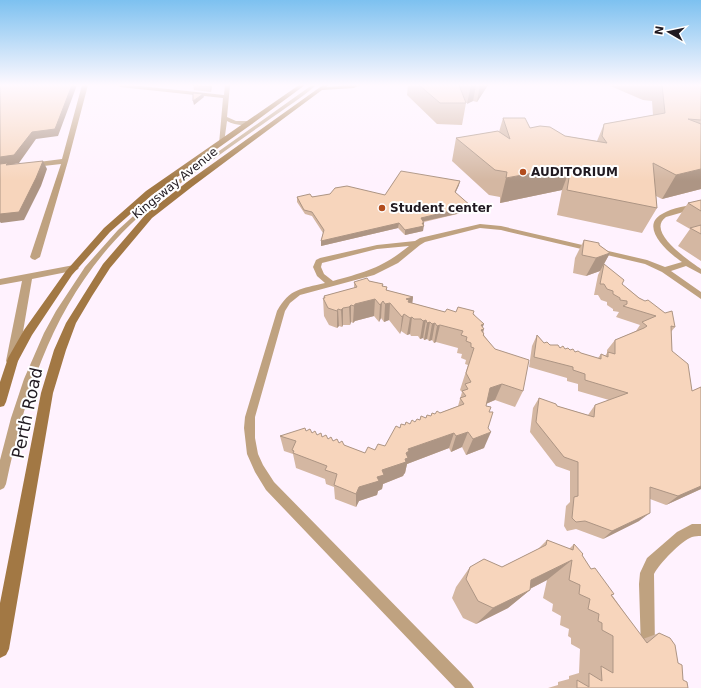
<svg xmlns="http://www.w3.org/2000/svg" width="701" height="688" font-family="'DejaVu Sans',sans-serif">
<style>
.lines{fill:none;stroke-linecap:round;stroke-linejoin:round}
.service{fill:#bfa280;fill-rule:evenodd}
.minor{fill:#bfa280;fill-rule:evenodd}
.secondary{fill:#a27844;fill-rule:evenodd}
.wall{fill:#d4b7a2}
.shaded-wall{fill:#ad9584}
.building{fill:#f7d5bc;stroke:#ad9584}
.poi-dot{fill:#b24d1e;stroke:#fff;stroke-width:1.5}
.labels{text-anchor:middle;stroke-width:4;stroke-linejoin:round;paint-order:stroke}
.far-poi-label{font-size:12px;font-weight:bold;fill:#201920;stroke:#fff;text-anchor:start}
.far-street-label{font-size:12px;fill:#201920;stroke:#fff}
.near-street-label{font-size:17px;fill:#201920;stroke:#fff}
</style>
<rect width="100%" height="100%" fill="#fff2fe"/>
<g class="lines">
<path class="service" d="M312,85H316C302,98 285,108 270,119C235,144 200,168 166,194C67,269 31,367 6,484L4,488L0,490V460L11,418L24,379L44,333L56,311L85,267L118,230L153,198Z
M335,85H365L354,87Z
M701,203V207L666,217C645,232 690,261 701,269V274L686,266L671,271L701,292V299L662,272L645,264L501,230L480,228L425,242L420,245L398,263L374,275L300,295L290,303L285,311L255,417V438L258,454L263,465L274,482L471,683L474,688H455L266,490L255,472L247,454L244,428L245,417L277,311C290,288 301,289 325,283L317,276L313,267L316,260L320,258L377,245L415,241L420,238L480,224L501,226L647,260L665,267L682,262C670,254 638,227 662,214C673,207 688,206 701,203ZM409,246C382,268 365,272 333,281L324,274L321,267L322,263L326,262L377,249Z
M692,524H701V536C698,536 695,536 692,537C681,541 659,564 654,574L655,649L653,654L648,656L643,654L641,649L639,584L640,573L647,558L677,532Z"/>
<path class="minor" d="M82,85H88L68,161L40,257L35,260L32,259L30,257L61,164L0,171V167L62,159Z
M118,85H131L224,95L225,85H230L227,117L236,121H250L253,123C246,127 234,125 227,121L224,143L219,144L223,98L120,87Z
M74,265L79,268L77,270L32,279L18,361L16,364L12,365L8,364L6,361L22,281L0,285V279Z"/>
<path class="secondary" d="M299,85H305L252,124L152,195L110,232L72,275L32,335L18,361L6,402L4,406L0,407V382L8,358L24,330L66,271L104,228L146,191Z
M323,85H328L327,87L352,85L357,86L354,88L322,90L193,186L152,218L110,268L92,296L76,323L66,350L53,393L9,649L6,655L0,658V603L41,393L54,350L66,323L103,264L146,214L187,182Z"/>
</g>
<path class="wall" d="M193,85H212L211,92L194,90Z
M408,85H488L477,102L473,101L466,103L462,125L437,124L407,95Z
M608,85H701V189L662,199L656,196L657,208L642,233L557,215L562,190L500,203V197L489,195L452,161L456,138L499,132L503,118L530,128L565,136L597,141L604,124L653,115L652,101L643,100Z
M459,185L455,193L470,211L424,222L423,231L405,235L398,228L321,246V241L323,233L312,216L305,214L297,202V197L385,195Z
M701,200V261L678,246L690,229L676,221L688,203Z
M584,240L599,245L610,253L604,264L622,284L675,327L671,332L672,351L692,391L701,387V489L666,505L650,499L639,521L603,539L576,529L567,531L564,526L566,506L570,502V471L556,466L530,432L533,408L539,398L557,406L588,415L595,405L609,400L578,391V384L567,381V378L529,367L532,346L537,335L544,343L598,358L601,354L605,356L607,353V350L615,340L636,331L640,325L616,317L619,312L613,311V309L607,305V302L601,300L598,295H594L598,275L600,271L586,276L573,273L575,258Z
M369,281L383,284V286L387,287L386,290L413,297L412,303L445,312H456L474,314L483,328L484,335L523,391L515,407L495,400L486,404V406L489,412L488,428L484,448L466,455L462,447L451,452L449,448L407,464L405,473L404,474L403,476L383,484L382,489L378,491L377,495L359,501L356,507L335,499L334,487L326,484L325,479L296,468L293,454L284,451L280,436L306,431L365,453L375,450L385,446L400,428L458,406L462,392L460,390L468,365L465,364L466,360L461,358L462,354L457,353L458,348L436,342L434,343L432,340L429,341L427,339L424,340L423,338L420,339L418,336H411L410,334L407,335L401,331L400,334L389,320L384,322L381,318L379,322L374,316L355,321L353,323L351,322L350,325H343L342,327L339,326L337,328L329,325L324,316L323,298H324V296L354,288V282Z
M547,540L569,549L574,544L591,569L612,595L643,639L659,633L678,663L683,680L688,688H548L558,685V682L569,679V676L579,673L580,649L571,644V638L568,636L569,629L560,625L561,616L552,611L553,604L543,598L547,580L530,589V590L508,608L476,624L463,618L452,598L456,587L470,567H502L538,549Z"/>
<path class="shaded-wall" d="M72,85H77L58,136L36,139L19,163L9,165L13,171L0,166V157L32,132Z
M210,85H212L211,92L210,87Z
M471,85H476L473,101L467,104Z
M480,85H488L477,102Z
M203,94L204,97L194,105L193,101Z
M43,161L47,169L41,186L24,220L1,223L0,222V212Z
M571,166L562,190L500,203L506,178Z
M701,169V189L662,199L676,175Z
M460,181L459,185L454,196L455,192Z
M471,206L470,211L420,222L421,218Z
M399,223L398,228L321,246V241Z
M422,223H424L423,231L405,235V230Z
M610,253L600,271L586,276L596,258Z
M383,284L381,318L379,322L380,305L382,286Z
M387,287L385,304L390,303L389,320L384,322L386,290Z
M413,297L411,314L406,299Z
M375,299L374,316L355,321L353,323L354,306L355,304Z
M351,305V322L350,325L349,307Z
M343,308V325L342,327L341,310Z
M338,309L339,326L337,328V311Z
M404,314L401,331L400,334L402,317Z
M412,317L410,334L407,335L410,318Z
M426,320L423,338L420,339L423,321Z
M430,322L427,339L424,340L427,323Z
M435,323L432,340L429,341L432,324Z
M484,324L482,329H484L478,346L481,325Z
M440,325L436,342L434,343L437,326Z
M502,384L495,400L483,405L490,388Z
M468,432L462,447L451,452L456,436Z
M491,432L484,448L466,455L473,439Z
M454,433L449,448L407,464L405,473L404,474L403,476L383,484L382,489L378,491L377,495L359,501L356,507V494L359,487L377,477L382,470L406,453L408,449Z
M701,486V489L666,505L678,496Z
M650,513L639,521L603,539L612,531Z
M572,560L547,580L510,599L531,580Z
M530,590L508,608L476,624L493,608Z"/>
<path class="building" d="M0,85H72L55,129L32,132L14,155L0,157Z
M193,85H210V87Z
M419,85H459L466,103H440Z
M662,85H701V120L688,119L701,124V169L676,175L653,163L657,208L567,190L571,166L506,178L507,172L495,170L456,138L498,131L510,139L503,118H525L530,128L540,126L550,127L565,136L607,143L602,136L604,124L665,113Z
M193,93L203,94L193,101Z
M43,161L36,178L19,212L0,214V164L8,163L6,165Z
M401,171L460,181L455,192L471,206L421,218L424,223H422L424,226L405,230L399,223L321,241L324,230L312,212L304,210L297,197L310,194L312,197L330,194L335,188L347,186L385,195Z
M701,200V211L688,203Z
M701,225V234L690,228Z
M584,240L599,243V245L610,253L596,258L582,255Z
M604,264L624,280L622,284L639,298L645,301L648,300L665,313L672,311L675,327L671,326L672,351L688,364L692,391L701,387V486L678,496L650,487V513L612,531L585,521L576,522L572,518L574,497L578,496V462L564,457L536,422L539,398L556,404L557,406L594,417L595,405L628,393L585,380V374L573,370V367L534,357L537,335L544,343L547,342L550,345H558L560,348L563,346L565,349L568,348L570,350L573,349L575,352L578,351L581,353L601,359V354L608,357V352L615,354V340L644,328L647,326L642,322L656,316L623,306L627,304V301L620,300V298L613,294V291L607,289L604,284H600Z
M367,278L369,281L383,284L382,286L387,287L386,290L413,297L406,299L409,300L408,302L445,312L447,309L456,312L458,307L474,311L473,314L484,324L481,325L484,329L481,330L484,334L483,335L495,349L529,360L523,391L502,384L490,388L486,406L491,407L489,412H493L488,428L491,432L473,439L468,432L456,436L454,433L408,449L409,451L406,453L408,458L405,459L406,462L382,470L384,475L377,477L379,481L359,487L356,494L334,485L337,474L325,470L327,466L293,453L294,451L292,450L296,441L280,436L305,428L306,431L310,429L312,433L315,431L317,435L321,433L322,437L326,435L328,439L331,437L333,441L337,439L339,443L342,441L344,445L365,453L368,447L375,450L378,444L385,446L396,426L400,428L401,424L405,425L406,422L410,424L412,420L415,422L417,419L420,420L421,416L426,418L427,415L431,416L432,413L435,414L437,411L440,413L464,404L460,398L466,396L462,391L468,389L465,384L471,382L466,373L474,348L471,347V343L466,341L467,337L461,335L463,331L440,325L437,326L435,323L432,324L430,322L427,323L426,320L423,321L421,319H414L412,317L410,318L404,314L402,317L390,303L385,304L383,301L380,305L375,299L355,304L354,306L351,305L349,307L343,308L341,310L338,309L337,311L328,308L323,298H325L324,296L357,287L354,282Z
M547,540L573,550L574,544L583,554L582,555L591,569L595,568L614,594L611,595L647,643L659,633L670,638L675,645L678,663L682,665L683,680L687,682L688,688H577V680L589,687V673L602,681L601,666L613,673V636L602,630V623L598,621L599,614L588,609L590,599L579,594L580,585L569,580L572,560L531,580L530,590L493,608L478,601L466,579L470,567L484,559L502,567L546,545Z"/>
<linearGradient id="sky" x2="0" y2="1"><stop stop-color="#7dc1f0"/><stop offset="0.47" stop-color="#fff9ff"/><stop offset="1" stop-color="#fff9ff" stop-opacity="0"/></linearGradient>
<rect width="701" height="181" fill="url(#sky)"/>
<g class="poi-dot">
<circle cx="523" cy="172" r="4"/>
<circle cx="382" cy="208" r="4"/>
</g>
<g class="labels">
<g class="far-poi-label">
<text x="531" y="176">AUDITORIUM</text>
<text x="390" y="212">Student center</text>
</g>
<g class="far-street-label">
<text transform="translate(175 183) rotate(-39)" y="4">Kingsway Avenue</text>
</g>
<g class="near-street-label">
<text transform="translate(27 413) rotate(-78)" y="6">Perth Road</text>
</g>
</g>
<g transform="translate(669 32) rotate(279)" stroke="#ffffff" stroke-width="3" paint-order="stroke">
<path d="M0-3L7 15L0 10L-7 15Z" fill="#201920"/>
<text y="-6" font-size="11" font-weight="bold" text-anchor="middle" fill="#201920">N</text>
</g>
</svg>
